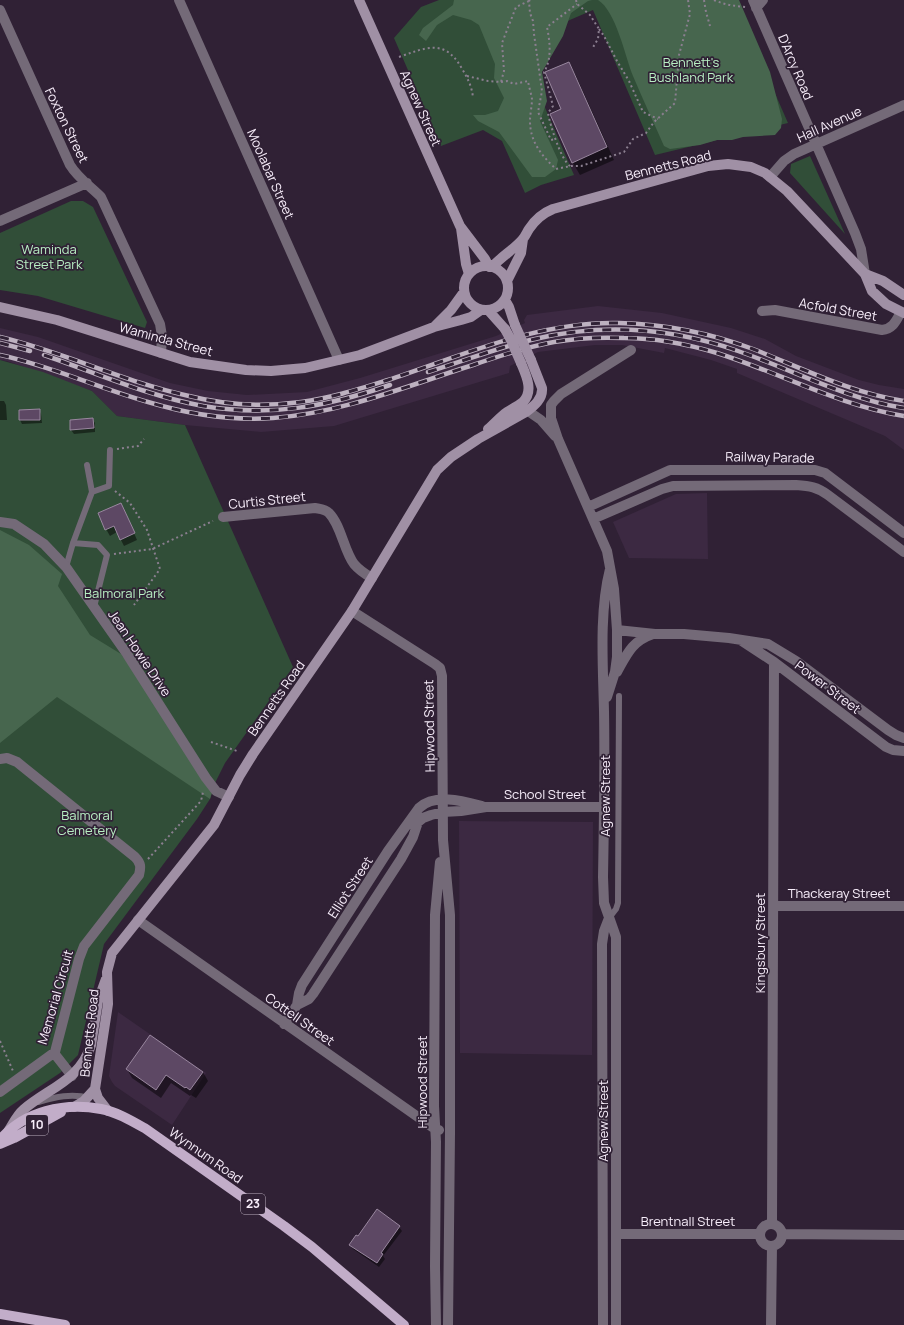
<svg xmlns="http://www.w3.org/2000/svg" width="904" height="1325" font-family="Manrope,sans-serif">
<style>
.built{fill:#3c2942}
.green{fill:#314e38}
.forest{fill:#47664e}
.shadow{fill:#0007}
.building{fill:#5d4864;stroke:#99879f}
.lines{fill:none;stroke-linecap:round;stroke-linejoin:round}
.path{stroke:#8b7f90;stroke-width:2;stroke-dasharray:2 3;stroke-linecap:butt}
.service{stroke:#746a78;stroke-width:6}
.minor{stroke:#746a78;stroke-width:10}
.secondary{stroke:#a090a5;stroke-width:10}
.primary{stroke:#c2adc9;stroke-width:10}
.rail-casing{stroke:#bdb1c0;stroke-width:4.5}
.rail{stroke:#302135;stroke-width:3;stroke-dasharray:9;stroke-linecap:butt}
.secondary-bridge{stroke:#a090a5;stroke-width:10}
.labels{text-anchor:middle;stroke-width:3.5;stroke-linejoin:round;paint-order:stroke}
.shield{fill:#302135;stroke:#bcb0c0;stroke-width:1}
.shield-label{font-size:12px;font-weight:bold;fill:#f8eefb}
.park-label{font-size:13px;fill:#b8efc3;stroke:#302135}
.street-label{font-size:13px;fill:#f8eefb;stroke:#302135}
</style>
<rect width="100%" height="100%" fill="#302135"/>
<path class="built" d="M598,306L662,313L731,328L765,339L796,356L859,380L879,385L904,389V450L885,436L737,373V369L711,360L665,348L664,353L622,345H595L538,352L510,366L509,373L334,426L261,432L185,425L117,416L92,391L7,361L0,360V328L38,337L170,383L208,391L247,395L307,392L360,378L496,336L525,323L524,320L527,315Z
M707,493L708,559L629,558L613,522L676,494Z
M459,821L593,822L592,1055L460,1053Z
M118,1012L206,1073L172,1125L115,1086L112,1082L109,1076Z"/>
<path class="green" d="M439,0H734L788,123L655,155L593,10L542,32L531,75L574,175L541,185L525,193L502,141L483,130L441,146L394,38L421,7Z
M810,156L845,234L790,173L791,164Z
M71,201H83L93,207L147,322L145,328L38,296L0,290V233Z
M0,360L43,372L92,391L117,416L185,425L293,667L225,763L215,783L210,799L197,819L104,944L78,1055L60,1073L0,1113Z"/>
<path class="forest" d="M454,0H592L588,1L571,13L563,36L542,72L547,101L540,121L558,160L556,169L545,177H532L499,132L478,121L473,115H485L498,111L504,98L494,78L495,64L479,25L471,20L453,15L437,25L426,41L419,35L423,28L453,5Z
M598,0H739L770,72L782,119L781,128L775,135L743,137L732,140H717L700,145L670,149L664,146C654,123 643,100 633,76C625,56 616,11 598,0Z
M0,530L29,545L62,574L58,586L90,635L121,654L215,783L210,799L57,697L0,743Z"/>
<path class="shadow" d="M569,63L576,76L614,160L580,175L573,163Z
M0,401H4L6,405L7,420H0Z
M39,410L41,414L42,423L22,424L20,420V411Z
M92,419L95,423V432L74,434L71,430Z
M124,510L137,540L124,546L117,532L110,536L106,529Z
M127,1069L203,1072L208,1081L196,1098L191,1095L190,1096L171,1083L161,1098L132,1078Z
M399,1227L402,1231L383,1256L385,1259L379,1267L353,1249L350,1245L358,1237Z"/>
<path class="building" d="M569,62L607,147L572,163L550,114L561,109L545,72Z
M40,409V420H19V410Z
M93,418L94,428L70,430V420Z
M121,503L135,533L120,540L114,526L105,530L98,513Z
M150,1035L203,1072L190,1090L186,1087L185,1088L166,1075L156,1090L126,1069Z
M377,1209L400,1226L381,1253L383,1254L377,1263L349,1245L356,1235L358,1236Z"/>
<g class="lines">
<path class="path" d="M530,0L529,1L530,13L533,21L534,34L542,91L538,112L551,140L556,139
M576,0L577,4L590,15L599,29L598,39L592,49
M704,0L706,12L710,26
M714,0C725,5 735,6 746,7
M599,29L604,36L617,61L629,81L643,112L658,119
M399,57C425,48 444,38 461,67C467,77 472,86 473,98
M467,76L488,81L501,82L504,71L502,43L516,7L529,1
M501,82L507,81L514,84L528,81C529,87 531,93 532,99C532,106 530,114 530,121C530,142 542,156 556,169L571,166H581L624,152L633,139L646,133L654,122L675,103L679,55L690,14L688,0
M570,166C561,160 550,125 548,113L553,106L544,72C552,59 550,42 547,27L577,4
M117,449L138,446L144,439
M115,491L130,503L147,530L160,569L134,605
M114,554L152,549L213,521
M211,742L237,751
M148,859L201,801L203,792
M0,1041L13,1071"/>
<path class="service" d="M92,492L109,486L110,450
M73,543L98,545L107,555L94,607
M66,567L73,543L92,492L87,465
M609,918L616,909L618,903L619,696
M39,1102C55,1097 72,1093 89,1098"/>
<path class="minor" d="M179,0L339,360
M753,0L855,233L861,249L865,274
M756,8L763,0
M0,10L70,165C78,178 91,187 101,197L160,324L162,336L161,353
M770,177L784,161L794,154L904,105
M0,221L87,183
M762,311L775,310L882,330C893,329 896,321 901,312
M528,411L541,420L555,436
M588,507L670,470H815L825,473L904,533
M223,517L315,508C320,509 325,509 329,513C341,525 344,551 354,564C359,570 365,574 372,578
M593,519L662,489L673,486L796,485C810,486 817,487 828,495L904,552
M0,522L14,524L44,544L66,567L127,654L206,778L216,791L229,797
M610,569C599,612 603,665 604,711C605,766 604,822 603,877L604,903L616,937V1325
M352,611L435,664L440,668L442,676L443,840L450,915V1133L448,1325
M617,630L655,634H684L729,638L768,644L796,661L888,730L896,735L904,738
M742,641L774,662L886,747L893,750L904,751
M617,672C627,654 632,641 653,634
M607,697L615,672L617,657V630L614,589L607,551L558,439L551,418V405L554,401L561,394L631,350
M0,759L7,758L17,762L135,857C141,863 141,867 139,875L84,946L79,959L55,1052L0,1092
M774,906H904
M138,920L435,1129L439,1130
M297,1005L299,993L302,985L388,851L419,808C435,793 463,801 482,806
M284,1024L297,1005L309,999L313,994L401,859L413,837L418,822L423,818L431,815L443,812L461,811L486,807H604
M54,1053L72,1076
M772,1224L774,662
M760 1235a11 11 0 1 1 22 0a11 11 0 1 1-22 0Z
M617,1234H760
M782,1234L904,1235
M436,1325L435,1266L436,1142L434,1106L435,915L440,862
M603,1325L602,944L604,931L609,918
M771,1325L772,1246"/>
<path class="secondary" d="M359,0L460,226L485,259L489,267
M461,228L466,264L469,274
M464 288a22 22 0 1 1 44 0a22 22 0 1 1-44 0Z
M492,267C501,257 513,250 522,240C525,237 527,232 529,229C535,220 543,213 553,209L708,166L728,164L751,167L765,173L787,191L865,274L872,291L886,304L904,313
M865,274L883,281L904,295
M507,281L521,253L523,239
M505,300L509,307L515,325
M0,307L57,320L190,362L246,370L271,371L305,368L360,355L434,327L461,320L471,317L481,310
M488,310L505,329
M434,327L451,310L464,292
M488,429C494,424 500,417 507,412C512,409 518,406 523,402C534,391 526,375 521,363
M74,1107L84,1101L95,1089
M108,1111L98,1098L95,1089L108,1004L107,972L112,953L214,825L240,775L253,754L352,611L437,470L451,457L478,439L526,412C534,406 543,399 542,388L531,360
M9,1130C13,1124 17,1115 23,1110C48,1088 80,1081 91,1045L98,1001L106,979"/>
<path class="primary" d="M0,1140C24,1111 65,1102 101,1109C117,1112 132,1121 146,1129L284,1226L312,1247L404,1325
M0,1144L14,1138L61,1112
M0,1314L65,1325"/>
<defs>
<path id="rail" d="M0,337C64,352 124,382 189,396C225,405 264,407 301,402C331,398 359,389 388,380C463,355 539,321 619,323C665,324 710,333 753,349C802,368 851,393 904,401
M0,343L30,351
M0,355C51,366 98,388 148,402C188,414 231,421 273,418C342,413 407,386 473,365C499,356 526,347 554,342C577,338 601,337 624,338C656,338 687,344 717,353C780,373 838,405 904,416
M44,355C96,373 148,396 203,406C270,417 326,407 390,385
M428,372C464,361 499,347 535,339C603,323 672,328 738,351C793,370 846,399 904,408"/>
</defs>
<use href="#rail" class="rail-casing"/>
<use href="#rail" class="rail"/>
<path class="secondary-bridge" d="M515,325L531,360
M505,329L511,340L521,363"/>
</g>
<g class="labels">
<g class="shield">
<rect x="26" y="1115" width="22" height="20" rx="3"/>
<rect x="241" y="1194" width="24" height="20" rx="3"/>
</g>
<g class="shield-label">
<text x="37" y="1129">10</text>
<text x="253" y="1208">23</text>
</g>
<g class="park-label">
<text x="691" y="67">Bennett's<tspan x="691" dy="15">Bushland Park</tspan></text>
<text x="49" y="254">Waminda<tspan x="49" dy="15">Street Park</tspan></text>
<text x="124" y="598">Balmoral Park</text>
<text x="87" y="820">Balmoral<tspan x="87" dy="15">Cemetery</tspan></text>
</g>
<g class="street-label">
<text transform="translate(796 67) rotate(67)" y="5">D'Arcy Road</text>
<text transform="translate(421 108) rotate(66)" y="5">Agnew Street</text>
<text transform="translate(829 124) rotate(-24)" y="5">Hall Avenue</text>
<text transform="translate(67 125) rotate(64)" y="5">Foxton Street</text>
<text transform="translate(668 165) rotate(-14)" y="5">Bennetts Road</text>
<text transform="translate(271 174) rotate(66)" y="5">Moolabar Street</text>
<text transform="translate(838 309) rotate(10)" y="5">Acfold Street</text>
<text transform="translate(166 339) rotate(15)" y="5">Waminda Street</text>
<text transform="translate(770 457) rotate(1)" y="5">Railway Parade</text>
<text transform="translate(267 500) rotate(-6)" y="5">Curtis Street</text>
<text transform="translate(140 653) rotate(56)" y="5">Jean Howie Drive</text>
<text transform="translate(828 687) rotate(37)" y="5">Power Street</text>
<text transform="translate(276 698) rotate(-55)" y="5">Bennetts Road</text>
<text transform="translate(429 726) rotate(-91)" y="5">Hipwood Street</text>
<text x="545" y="799">School Street</text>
<text transform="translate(605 796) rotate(-90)" y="5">Agnew Street</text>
<text transform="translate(350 887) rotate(-57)" y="5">Elliot Street</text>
<text x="839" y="898">Thackeray Street</text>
<text transform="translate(760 943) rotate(-90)" y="5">Kingsbury Street</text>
<text transform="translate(55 997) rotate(-74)" y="5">Memorial Circuit</text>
<text transform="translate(300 1019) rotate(35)" y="5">Cottell Street</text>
<text transform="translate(89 1033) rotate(-84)" y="5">Bennetts Road</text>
<text transform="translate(422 1082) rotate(-90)" y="5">Hipwood Street</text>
<text transform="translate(603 1121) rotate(-90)" y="5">Agnew Street</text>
<text transform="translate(206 1155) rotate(35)" y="5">Wynnum Road</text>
<text x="688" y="1226">Brentnall Street</text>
</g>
</g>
</svg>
